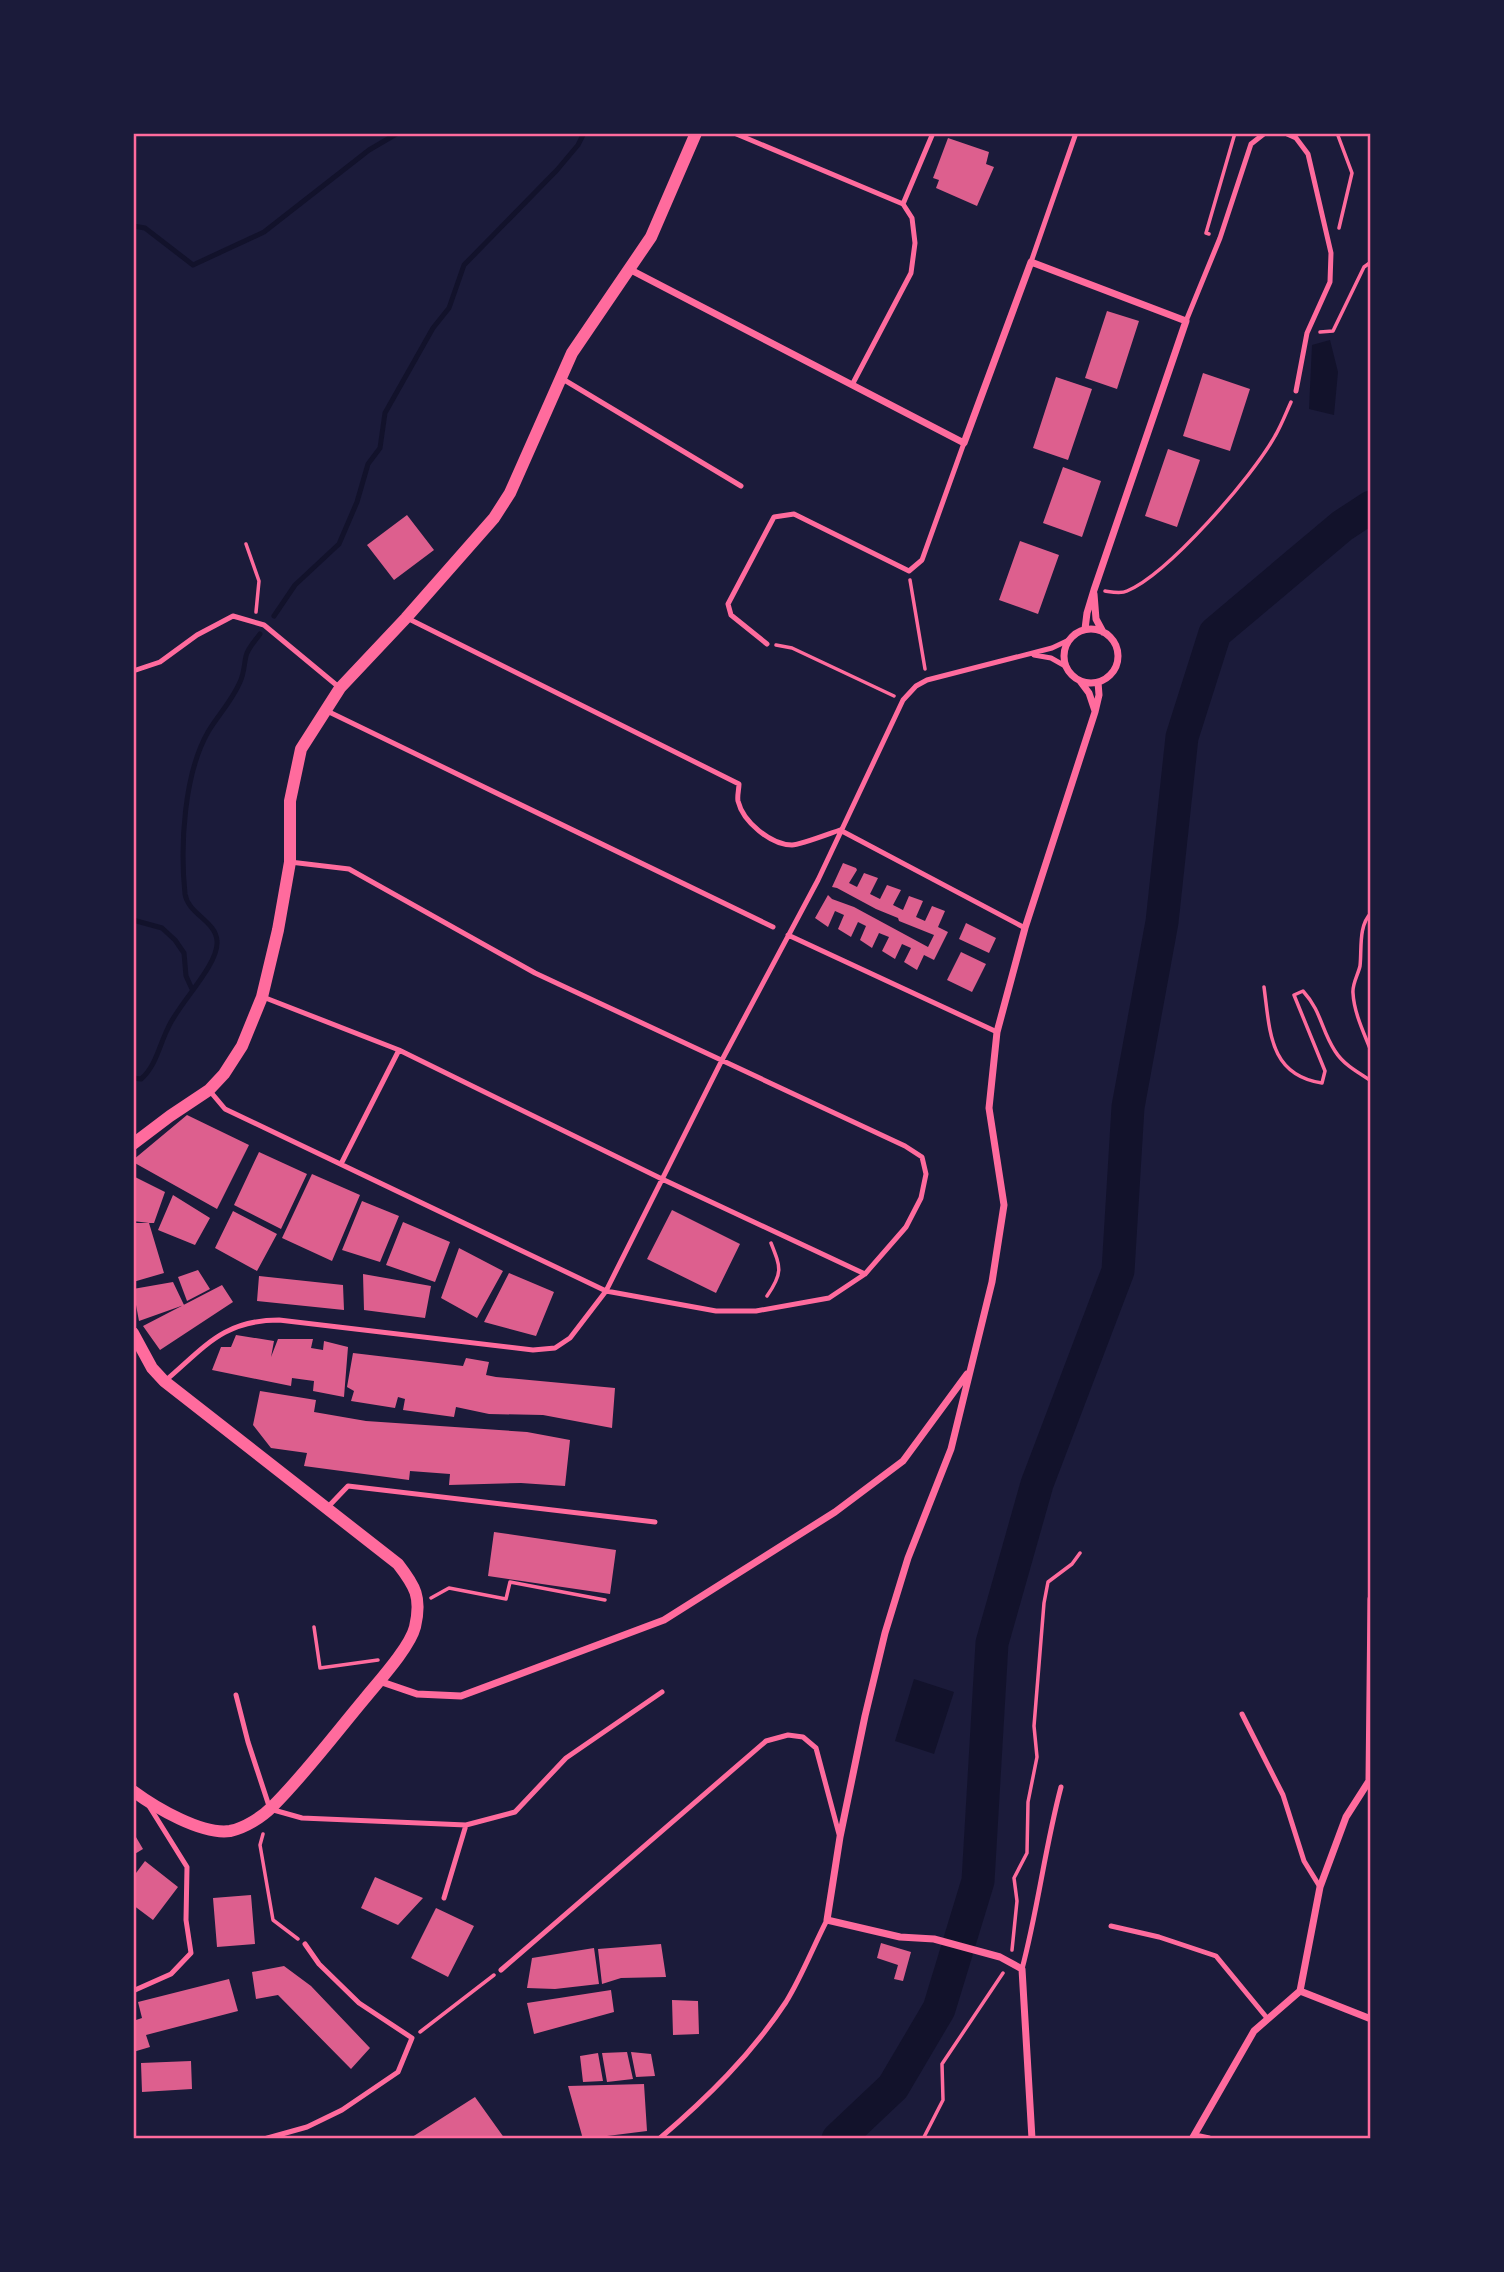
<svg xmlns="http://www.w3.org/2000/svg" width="1504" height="2272" font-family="'Libre Baskerville',serif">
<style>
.water{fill:#12122b}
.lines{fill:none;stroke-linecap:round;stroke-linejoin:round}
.stream{stroke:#12122b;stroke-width:5}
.river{stroke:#12122b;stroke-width:33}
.building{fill:#dd5f8e}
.path{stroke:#ff6b9d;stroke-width:3.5}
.service{stroke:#ff6b9d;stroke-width:5}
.minor{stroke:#ff6b9d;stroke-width:7}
.tertiary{stroke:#ff6b9d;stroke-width:12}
.neatline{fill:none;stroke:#ff6b9d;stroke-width:2.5}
</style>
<rect width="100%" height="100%" fill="#1b1b3a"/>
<path class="water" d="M1330,340L1338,372L1334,415L1309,409L1312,345Z
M914,1679L954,1692L934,1754L895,1741Z"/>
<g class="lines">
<path class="stream" d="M133,226L145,228L193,265L264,232L369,150L398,133
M274,616L295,585L339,544L357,502L368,464L380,448L385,413L433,328L449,308L464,265L557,170L578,145L584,133
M133,920L162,928L175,940L184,953L186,976L192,989
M133,1078L141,1079C156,1066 159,1046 168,1028C178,1004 219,965 217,941C216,921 188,914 185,894C180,845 184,774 208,732C218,715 232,701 240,682C244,674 244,665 246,656C248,648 255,641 260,634"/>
<path class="river" d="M838,2139L893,2087L939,2009L978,1881L992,1643L1037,1484L1118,1271L1128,1107L1162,922L1182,737L1215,633L1342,526L1371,507"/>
</g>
<path class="building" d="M948,138L989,152L986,164L994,167L977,206L936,188L939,180L933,178Z
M1107,311L1139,321L1117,389L1085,378Z
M1203,373L1250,389L1230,451L1183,436Z
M1056,377L1092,389L1068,460L1033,448Z
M1168,449L1200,460L1177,527L1145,516Z
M1063,467L1101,481L1082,537L1043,523Z
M407,515L434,550L394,580L367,545Z
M1020,541L1059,555L1038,614L999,600Z
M843,863L856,868L857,870L849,883L857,887L864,873L878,878L870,894L880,899L887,885L901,890L893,905L903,910L909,896L923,901L916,917L925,921L932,906L945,911L938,927L948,932L934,960L924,955L917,970L904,962L911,948L902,944L895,959L882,951L889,937L879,933L872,948L860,940L866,926L858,922L851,937L838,929L844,915L835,911L828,927L815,918L828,895L832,899L854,907L928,947L934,935L899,921L898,918L876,909L837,888L832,887Z
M966,923L996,938L989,953L959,939Z
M961,952L986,964L972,992L947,980Z
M187,1115L249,1145L217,1209L133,1162V1160Z
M259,1152L307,1174L281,1229L234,1205Z
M312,1174L360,1195L332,1261L282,1238Z
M133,1176L165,1192L154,1223H149L164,1273L133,1282V1223H149L133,1221Z
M173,1195L210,1218L195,1245L158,1230Z
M362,1201L399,1216L380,1262L342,1250Z
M672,1210L740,1244L716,1293L647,1259Z
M233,1211L277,1234L257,1271L215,1248Z
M403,1222L450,1242L435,1282L386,1265Z
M459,1248L503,1271L477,1318L441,1298Z
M198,1270L210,1289L187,1301L178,1277Z
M509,1273L554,1292L536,1336L484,1322Z
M363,1274L431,1286L425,1318L364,1310Z
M259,1276L343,1285L344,1310L257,1301Z
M173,1282L184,1305L139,1321L133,1289Z
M222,1285L233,1302L160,1350L143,1326Z
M236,1335L274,1341L271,1357L278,1339H313L311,1348L323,1350L324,1341L348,1347L344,1397L313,1391L314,1381L292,1378L291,1386L212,1370L221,1347H231Z
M353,1353L463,1366L466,1358L489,1362L486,1375L496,1377L615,1388L612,1428L543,1415L489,1414L456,1407L454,1417L403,1410L405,1399L398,1397L395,1408L351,1401L354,1391L347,1387Z
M260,1391L316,1400L314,1412L366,1421L527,1432L570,1440L565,1486L521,1483L449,1485L450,1474L410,1471L409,1480L304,1466L307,1453L271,1448L253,1425Z
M494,1532L616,1550L610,1594L488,1576Z
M133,1832L143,1849L133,1855Z
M145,1861L178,1887L153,1920L133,1905V1877Z
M375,1877L423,1898L398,1925L361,1908Z
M251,1895L255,1944L217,1947L213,1898Z
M436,1908L474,1926L448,1977L411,1958Z
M881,1943L911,1952L903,1981L894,1979L898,1965L877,1958Z
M661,1944L666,1977L621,1978L602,1984L598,1949Z
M594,1948L599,1984L555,1989L527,1988L532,1958Z
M284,1966L311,1986L370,2048L351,2069L278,1995L256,1999L252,1972Z
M229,1979L238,2011L146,2035L150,2047L133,2052V2021L142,2018L138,2002Z
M611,1990L614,2012L534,2034L527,2003Z
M672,2000L698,2001L699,2034L673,2035Z
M627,2052L633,2079L607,2082L602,2053Z
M631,2052L651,2054L655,2076L636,2077Z
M598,2053L603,2081L583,2082L580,2056Z
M191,2061L192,2089L142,2092L141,2063Z
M644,2084L647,2131L583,2139L568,2086Z
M475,2097L505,2139H409Z"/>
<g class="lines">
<path class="path" d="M1337,133L1352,173L1339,228
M1209,234L1206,233L1235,133
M1320,332L1333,331L1364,267L1371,262
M246,544L259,581L256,612
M910,580L925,669
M1105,591C1112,592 1121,594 1127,591C1168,574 1253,476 1275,436C1281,426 1286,413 1291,402
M776,645L792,648L894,696
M1371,913C1358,926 1362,950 1360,966C1358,975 1352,984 1353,993C1354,1013 1364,1033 1371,1051
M1264,987C1270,1031 1269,1075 1322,1083L1325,1071L1294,995L1303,991C1322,1012 1321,1030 1335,1051C1343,1064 1357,1072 1370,1080L1371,1074
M767,1296C783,1273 781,1268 771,1243
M431,1598L449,1588L506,1599L510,1582L605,1600
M314,1627L320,1668L378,1660
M263,1834L260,1845L273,1920L298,1939
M1012,1950L1017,1901L1014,1878L1027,1853L1028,1802L1037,1757L1034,1726L1044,1603L1048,1582L1072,1564L1080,1553
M420,2032L494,1975
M923,2139L943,2100L942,2064L1003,1973"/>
<path class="service" d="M734,133L903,204
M1285,133L1296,138L1308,154L1331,253L1330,282L1307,333L1296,391
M903,204L933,133
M1031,262L1076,133
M1186,321L1220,238L1251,144L1265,133
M561,378L741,486
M852,385L911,273L915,243L912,218L903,204
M407,618L739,784C739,789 737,796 738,801C743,822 771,845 792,845C800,845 831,833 840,830L1025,928
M767,644L731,615L728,604L774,517L794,514L909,571L922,560L964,443
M1034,655L1051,658L1067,667
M133,671L160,662L197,635L233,616L264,625L340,688
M325,710L773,927
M788,935L997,1032
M263,997L399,1050L662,1179L865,1274
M209,1090L225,1109L606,1291L716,1311H756L829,1298L865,1274L906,1227L921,1198L926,1174L922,1157L905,1146L535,973L349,869L290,862
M341,1164L399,1050
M165,1381C205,1347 223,1320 279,1320L533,1350L555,1348L570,1338L606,1291L722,1060L818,880L903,700L916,686L927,680L1052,648L1069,640
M327,1508L348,1486L655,1522
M236,1695L248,1742L270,1809L302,1818L466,1825L515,1812L566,1758L662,1692
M1242,1714L1283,1795L1304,1861L1320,1887
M444,1898L466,1825
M1111,1926L1159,1937L1216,1956L1267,2018
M1022,1969C1038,1909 1045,1847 1061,1787
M501,1970L766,1741L788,1735L803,1737L816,1748L839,1834
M135,1990L171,1974L191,1953L186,1920L187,1867L149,1806
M264,2139L307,2127L342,2110L398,2072L412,2038L359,2003L319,1964L305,1944
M659,2139C707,2098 751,2055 786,2002C802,1976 813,1947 827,1920"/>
<path class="minor" d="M629,269L964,443L1031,262L1186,321L1094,590L1087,613L1085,629
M1094,594L1096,619L1103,632
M1064 656a27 27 0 1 1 54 0a27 27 0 1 1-54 0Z
M1080,681L1089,693L1095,711
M379,1681L417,1694L461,1696L664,1620L835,1512L903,1461L967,1374
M1300,1991L1371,2019
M1195,2136L1209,2139
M1032,2139L1022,1969L1000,1957L934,1939L900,1937L827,1920L840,1837L865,1716L885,1633L908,1558L951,1449L992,1282L1004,1205L989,1108L997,1032L1025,928L1095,712L1099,695L1098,682
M1192,2139L1254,2031L1300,1991L1320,1887L1346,1817L1369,1781L1371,1599"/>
<path class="tertiary" d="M133,1144L170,1116L209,1090L224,1074L242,1046L262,997L278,930L290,862V801L301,749L340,688L406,618L494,518L510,493L572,353L651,237L696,133
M133,1333L152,1368L164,1381L398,1564C415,1586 422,1597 415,1627C410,1647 379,1681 366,1697C335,1734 306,1773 272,1807C262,1817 245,1828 230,1831C202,1835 156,1808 133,1791"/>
</g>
<rect width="1504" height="2272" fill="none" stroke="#1b1b3a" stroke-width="270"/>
<rect x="135" y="135" width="1234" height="2002" class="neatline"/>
</svg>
